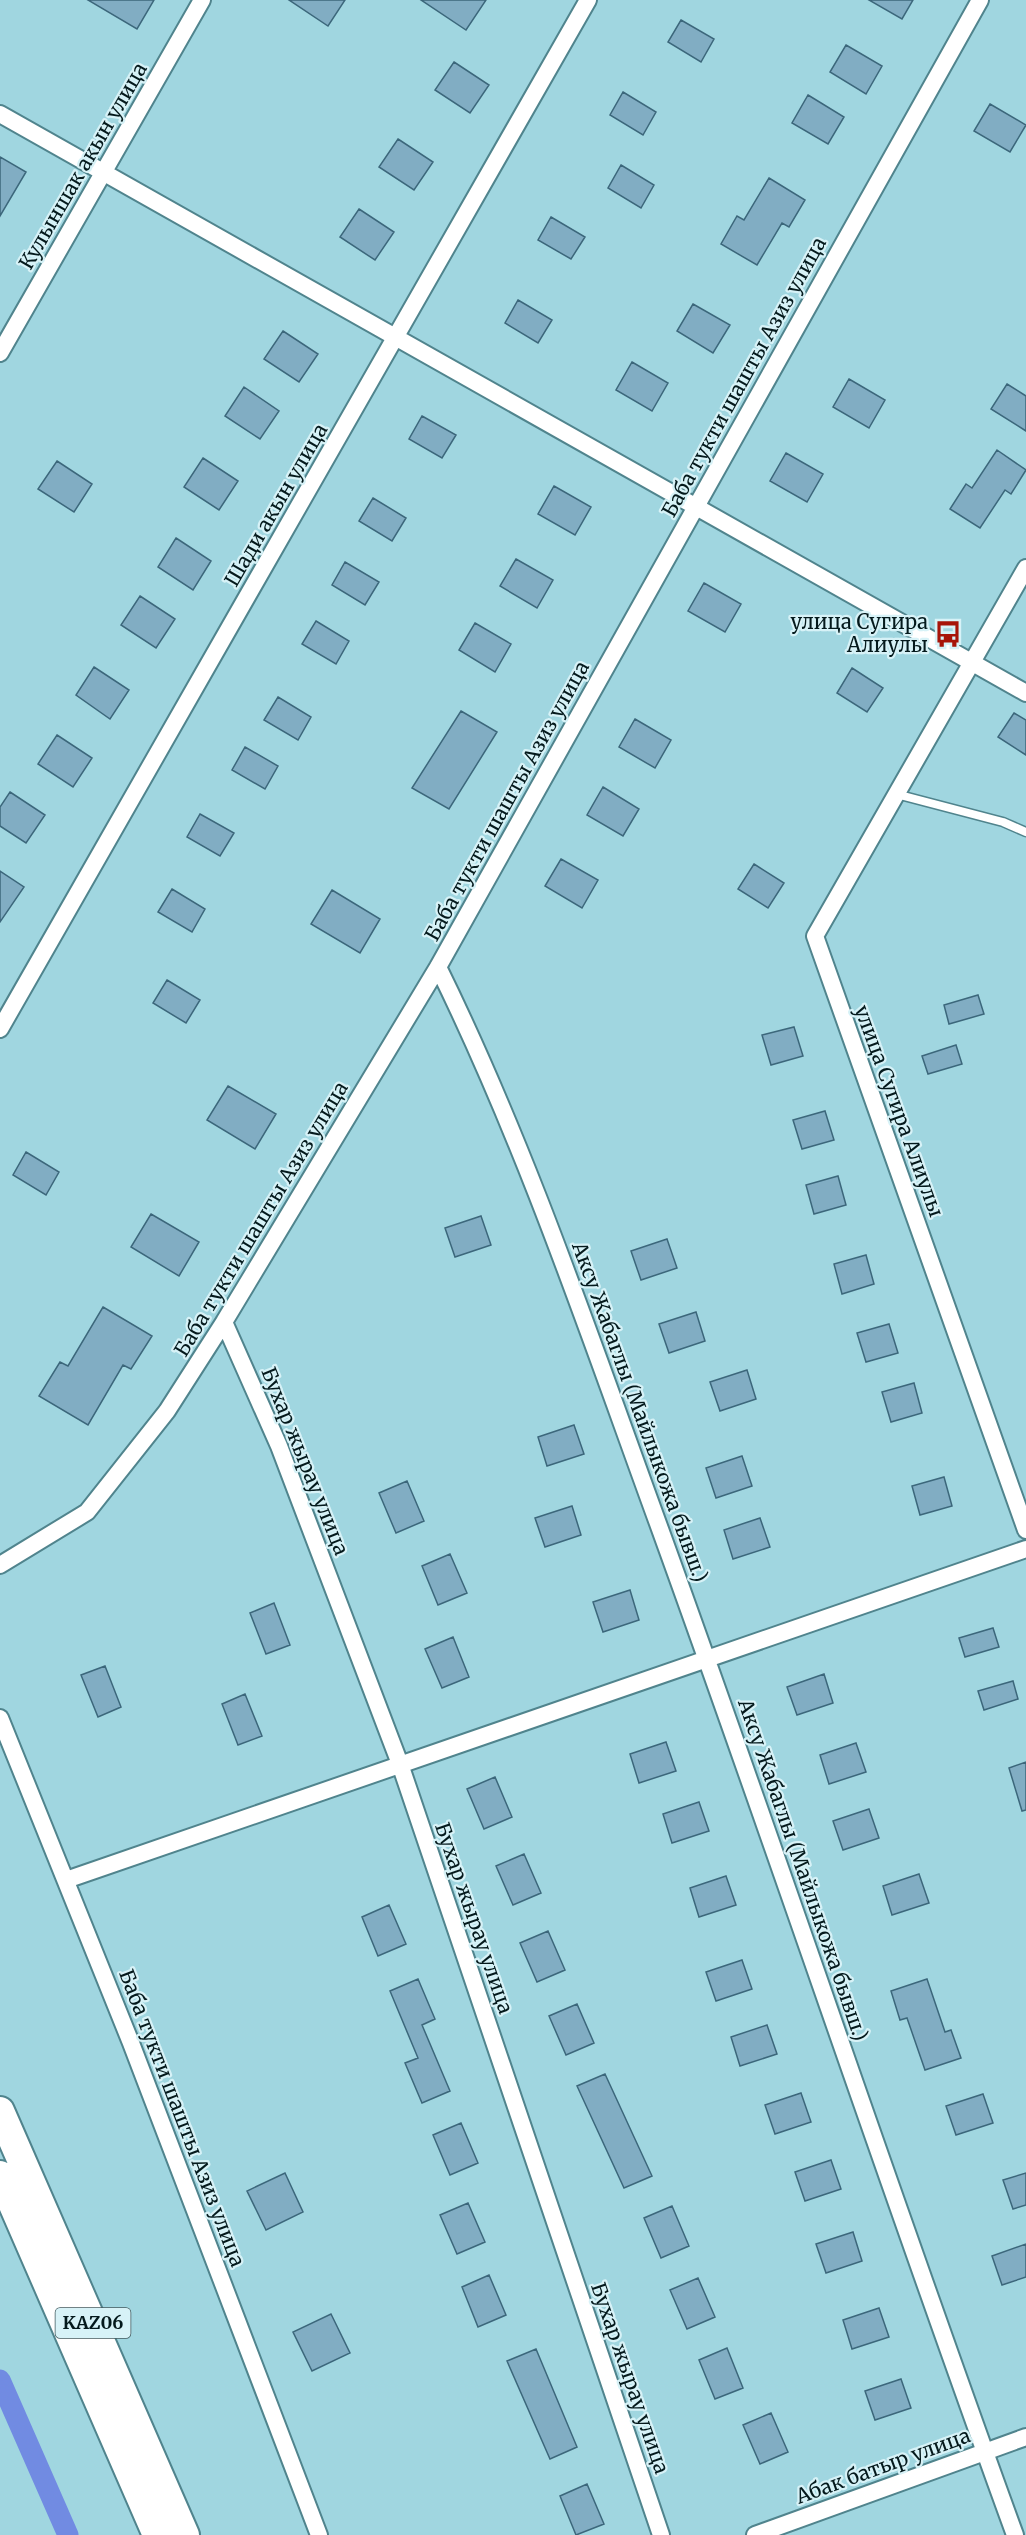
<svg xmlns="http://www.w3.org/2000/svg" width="1026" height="2535" font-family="Merriweather,serif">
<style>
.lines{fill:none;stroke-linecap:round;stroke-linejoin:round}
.canal{stroke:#718be2;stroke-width:21}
.building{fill:#81adc3;stroke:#3c677b;stroke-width:1.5}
.service-casing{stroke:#50848d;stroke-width:11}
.minor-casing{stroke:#50848d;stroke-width:20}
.trunk-casing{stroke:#50848d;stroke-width:32}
.service{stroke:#fff;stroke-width:8}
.minor{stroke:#fff;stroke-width:16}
.trunk{stroke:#fff;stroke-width:28}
.labels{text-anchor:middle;stroke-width:4.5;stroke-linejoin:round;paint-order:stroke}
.shield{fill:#d7f2f7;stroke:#435a5e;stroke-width:1.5}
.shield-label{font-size:18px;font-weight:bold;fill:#04191c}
.street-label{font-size:20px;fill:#04191c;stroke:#d7f2f7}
.poi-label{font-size:20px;fill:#04191c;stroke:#d7f2f7;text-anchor:end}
</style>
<rect width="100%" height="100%" fill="#a0d6e0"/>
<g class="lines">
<path class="canal" d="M0,2380L68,2535"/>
</g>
<path class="building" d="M88,0H154L137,29Z
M289,0H345L328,26Z
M421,0H486L466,30Z
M869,0H913L902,19Z
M681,20L714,39L701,62L668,42Z
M846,45L882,66L866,94L830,72Z
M454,62L489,85L470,113L435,90Z
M623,92L656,112L643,135L610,115Z
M808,95L844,117L828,144L792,123Z
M990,104L1026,125L1010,152L974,131Z
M398,139L433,162L414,190L379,167Z
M0,157L26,172L0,216Z
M621,165L654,185L641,208L608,188Z
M769,178L805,200L789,227L782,223L757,265L721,244L737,216L744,220Z
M359,209L394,232L375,260L340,237Z
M551,217L585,237L571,259L538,240Z
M518,300L552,320L538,343L505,323Z
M693,304L730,325L713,353L677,331Z
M283,331L318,354L299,382L264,359Z
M632,362L668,383L652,411L616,390Z
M849,379L885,400L869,428L833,407Z
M1007,384L1026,396V431L991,409Z
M244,387L279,411L260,439L225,416Z
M422,416L456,435L442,458L409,439Z
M997,450L1026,470L1011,494L1005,490L980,528L950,509L966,484L972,488Z
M786,453L823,474L807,502L770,481Z
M203,458L238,481L219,510L184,487Z
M57,461L92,484L74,512L38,489Z
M554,486L591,507L575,535L538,514Z
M373,498L406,518L392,541L359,521Z
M176,538L211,561L193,590L158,567Z
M516,559L553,580L537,608L500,586Z
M345,562L379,582L365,605L332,585Z
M704,583L741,604L725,632L688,611Z
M140,596L175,619L156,648L121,625Z
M316,621L349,641L336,664L302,644Z
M475,623L511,644L495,672L459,650Z
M94,667L129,690L110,719L76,695Z
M852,668L883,688L867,712L837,693Z
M278,697L311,717L298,740L264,720Z
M461,711L497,732L449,809L412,788Z
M1014,713L1026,720V755L998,737Z
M635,719L671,740L655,768L619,747Z
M57,735L92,758L73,787L38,764Z
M245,747L278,766L265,789L232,770Z
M603,787L639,809L623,836L587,815Z
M10,792L45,815L26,843L0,826V807Z
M200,814L234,833L220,856L187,837Z
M561,859L598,880L582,908L545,886Z
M754,864L784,883L768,908L738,889Z
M0,871L24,887L0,922Z
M172,889L205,909L192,932L158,912Z
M332,890L380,919L360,953L311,924Z
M167,980L200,1000L186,1023L153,1003Z
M978,995L984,1014L949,1024L944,1005Z
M794,1027L803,1056L771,1065L762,1035Z
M956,1045L962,1064L928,1074L922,1056Z
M228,1086L276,1114L255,1149L207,1120Z
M825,1111L834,1140L802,1149L793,1120Z
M26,1152L59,1172L46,1195L13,1175Z
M838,1176L846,1205L814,1214L806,1185Z
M151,1214L199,1242L179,1276L131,1247Z
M481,1216L491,1245L455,1257L445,1228Z
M667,1239L677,1268L641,1280L631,1251Z
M866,1255L874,1284L842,1294L834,1264Z
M103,1307L152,1336L131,1369L123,1365L88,1425L39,1396L60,1362L68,1366Z
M696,1312L705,1341L669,1353L659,1324Z
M889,1324L898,1353L866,1362L857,1333Z
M747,1370L756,1399L720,1411L710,1382Z
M914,1383L922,1413L891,1422L882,1392Z
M574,1425L584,1454L547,1466L538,1437Z
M742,1456L752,1486L716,1498L706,1468Z
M944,1477L952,1506L920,1515L912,1486Z
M407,1481L424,1521L396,1533L379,1493Z
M572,1506L581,1535L545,1547L535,1518Z
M760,1518L770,1547L733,1559L724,1530Z
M450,1554L467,1593L438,1605L422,1566Z
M630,1590L639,1620L603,1632L593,1602Z
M274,1603L290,1645L266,1654L250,1613Z
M993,1628L999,1647L965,1657L959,1638Z
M453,1637L469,1677L442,1688L425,1649Z
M105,1666L121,1707L98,1717L81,1675Z
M824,1674L833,1703L797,1715L787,1687Z
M1013,1681L1018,1699L984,1710L978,1691Z
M245,1694L262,1736L238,1745L222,1704Z
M666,1742L676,1771L639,1783L630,1754Z
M856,1743L866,1772L829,1784L820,1755Z
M1026,1762V1810L1022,1811L1009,1768Z
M495,1777L512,1817L484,1829L467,1789Z
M699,1802L709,1831L672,1843L663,1814Z
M869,1809L879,1838L843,1850L833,1821Z
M524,1854L541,1893L513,1905L496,1866Z
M919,1874L929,1903L892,1915L883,1886Z
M726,1876L736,1905L699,1917L690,1888Z
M389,1905L406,1944L378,1956L362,1917Z
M548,1931L565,1970L537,1982L520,1943Z
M742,1960L752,1989L716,2001L706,1972Z
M418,1979L435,2019L422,2025L450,2091L422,2103L405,2063L418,2058L390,1991Z
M927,1979L945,2032L951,2030L961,2058L925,2070L907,2018L900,2020L891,1991Z
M577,2004L594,2043L566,2055L549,2016Z
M767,2025L777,2054L740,2066L731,2037Z
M605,2074L652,2176L624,2188L577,2086Z
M801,2093L811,2122L775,2134L765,2105Z
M983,2094L993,2123L956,2135L946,2106Z
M461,2123L478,2163L450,2175L433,2135Z
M831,2160L841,2189L805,2201L795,2172Z
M285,2173L303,2212L266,2230L247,2191Z
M1026,2173V2205L1013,2209L1003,2180Z
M468,2203L485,2242L457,2254L440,2215Z
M672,2206L689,2246L661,2258L644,2218Z
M853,2232L862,2261L826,2273L816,2244Z
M1026,2244V2277L1002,2285L992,2256Z
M489,2275L506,2315L478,2327L462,2287Z
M698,2278L715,2317L687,2329L670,2290Z
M879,2308L889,2337L852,2349L843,2320Z
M331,2314L350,2353L312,2371L293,2332Z
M727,2348L743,2388L715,2399L699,2360Z
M536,2349L577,2447L550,2459L507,2361Z
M901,2379L911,2408L875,2420L865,2391Z
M771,2413L788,2452L760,2464L743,2425Z
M587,2484L604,2524L576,2535L560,2496Z"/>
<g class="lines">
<defs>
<path id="service" d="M896,794L1003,822L1026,832"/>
<path id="minor" d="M0,114L1026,693
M0,353L202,0
M1026,568L815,936L1026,1530
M438,967C527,1148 591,1340 660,1529C781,1863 893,2201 1015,2535
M0,1029L588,0
M224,1322L279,1446L400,1764L661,2535
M0,1565L87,1512L167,1411L224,1322L438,967L980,0
M0,1718L131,2043L319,2535
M66,1880L1026,1549
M755,2535L1026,2437"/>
<path id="trunk" d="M0,2111L185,2535
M0,2175L157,2535"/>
</defs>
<use href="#service" class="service-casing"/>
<use href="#minor" class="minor-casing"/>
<use href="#trunk" class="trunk-casing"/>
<use href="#service" class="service"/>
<use href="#minor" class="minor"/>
<use href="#trunk" class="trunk"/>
</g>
<defs>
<symbol id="bus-bare" viewBox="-9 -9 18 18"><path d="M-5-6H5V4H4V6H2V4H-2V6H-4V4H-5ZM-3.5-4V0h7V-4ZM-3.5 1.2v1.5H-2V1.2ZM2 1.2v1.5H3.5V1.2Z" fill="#a71409" stroke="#d7f2f7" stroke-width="2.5" paint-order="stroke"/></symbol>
</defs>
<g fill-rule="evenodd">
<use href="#bus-bare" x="929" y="615" width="38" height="38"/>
</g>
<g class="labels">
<rect class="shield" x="55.5" y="2308" width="75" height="30" rx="4.5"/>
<g class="shield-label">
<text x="93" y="2329">KАZ06</text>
</g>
<g class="street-label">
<text transform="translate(83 166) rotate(-60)" y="7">Кулыншак акын улица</text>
<text transform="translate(744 377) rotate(-61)" y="7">Баба тукти шашты Азиз улица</text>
<text transform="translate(276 505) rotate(-60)" y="7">Шади акын улица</text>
<text transform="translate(507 801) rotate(-61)" y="7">Баба тукти шашты Азиз улица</text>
<text transform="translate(899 1111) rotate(70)" y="7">улица Сугира Алиулы</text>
<text transform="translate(261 1219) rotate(-59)" y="7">Баба тукти шашты Азиз улица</text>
<text transform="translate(640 1412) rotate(70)" y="7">Аксу Жабаглы (Майлыкожа бывш.)</text>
<text transform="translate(305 1461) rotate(68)" y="7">Бухар жырау улица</text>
<text transform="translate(803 1870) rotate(71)" y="7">Аксу Жабаглы (Майлыкожа бывш.)</text>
<text transform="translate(474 1918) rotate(71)" y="7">Бухар жырау улица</text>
<text transform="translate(182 2118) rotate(69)" y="7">Баба тукти шашты Азиз улица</text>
<text transform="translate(630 2378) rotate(71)" y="7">Бухар жырау улица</text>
<text transform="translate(883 2466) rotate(-20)" y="7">Абак батыр улица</text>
</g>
<g class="poi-label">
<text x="928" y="629">улица Сугира<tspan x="928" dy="23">Алиулы</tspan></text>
</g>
</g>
</svg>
